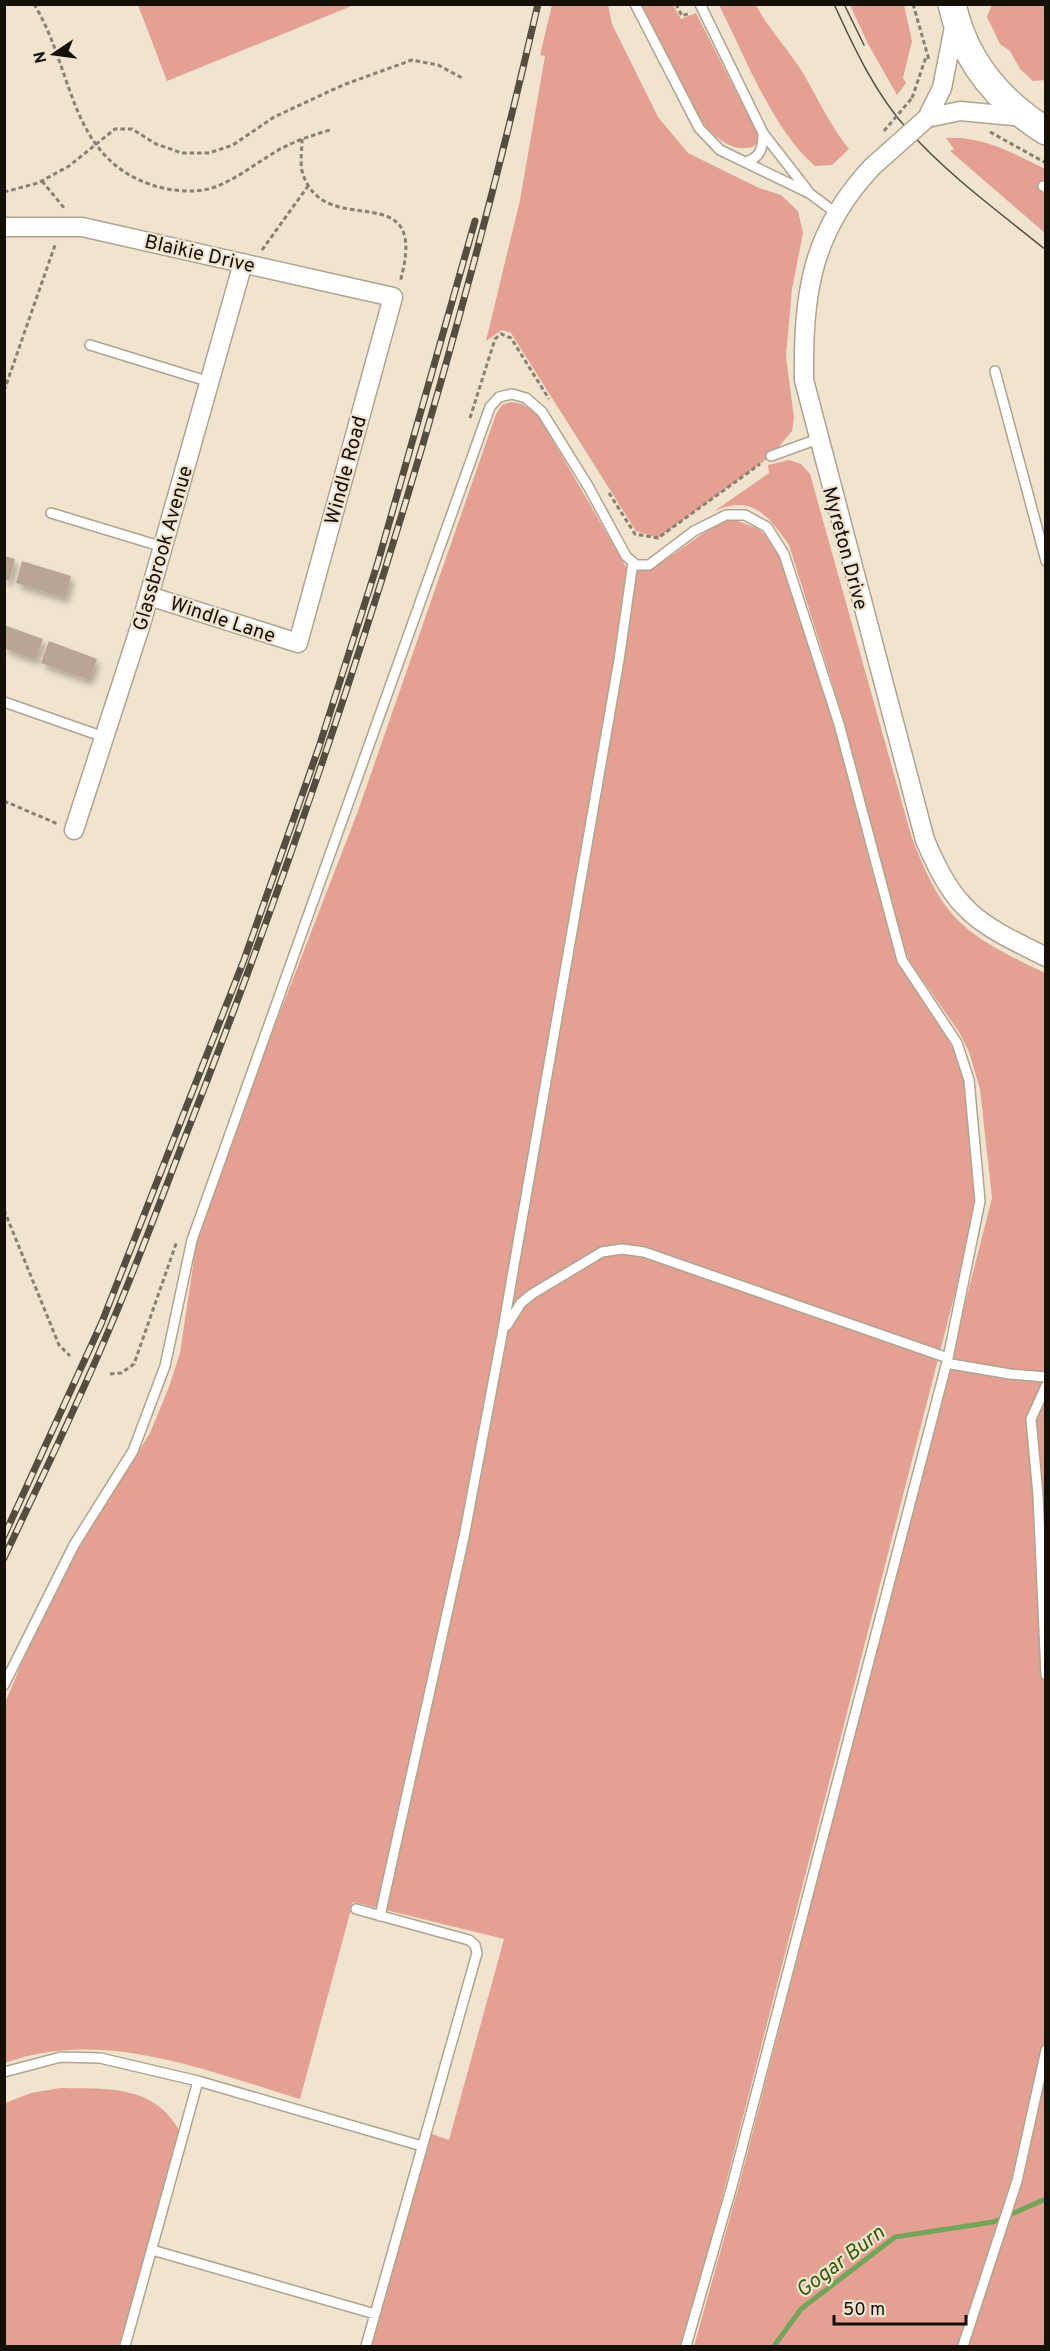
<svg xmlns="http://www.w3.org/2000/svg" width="1050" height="2351" font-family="Overpass,sans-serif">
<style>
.green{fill:#e5a094}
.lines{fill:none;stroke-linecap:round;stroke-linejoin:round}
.stream{stroke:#73a458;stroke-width:5}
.building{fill:#b9a496;filter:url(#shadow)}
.lane-casing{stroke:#afa48f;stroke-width:12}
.street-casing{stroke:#afa48f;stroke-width:21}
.primary-casing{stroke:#afa48f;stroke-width:30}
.path{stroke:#888071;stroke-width:3;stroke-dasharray:4.5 3;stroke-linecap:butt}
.lane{stroke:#fff;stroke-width:9}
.street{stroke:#fff;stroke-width:18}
.primary{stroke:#fff;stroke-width:27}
.tram{stroke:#544e41;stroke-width:1.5}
.rail-casing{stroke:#544e41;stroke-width:7}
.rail{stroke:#f0e4ce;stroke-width:4.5;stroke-dasharray:14;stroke-linecap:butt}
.street-bridge-casing{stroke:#afa48f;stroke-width:21;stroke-linecap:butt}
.path-bridge{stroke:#888071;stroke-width:3;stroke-dasharray:4.5 3;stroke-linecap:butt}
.street-bridge{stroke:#fff;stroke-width:18}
.labels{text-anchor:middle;stroke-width:4.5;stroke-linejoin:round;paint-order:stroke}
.street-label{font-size:20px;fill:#141008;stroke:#f0e4ce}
.water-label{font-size:21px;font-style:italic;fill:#2e5b0a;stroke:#f0e4ce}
</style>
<defs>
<filter id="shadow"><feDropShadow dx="3.5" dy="5.5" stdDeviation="3" flood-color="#0004"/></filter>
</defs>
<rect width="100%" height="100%" fill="#f0e4ce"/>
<path class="green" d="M992,4L1045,5V80L1033,81L1020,69L1010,51L1000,44L987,17Z
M138,5H354L167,81Z
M552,5H608L612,24L658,117L688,153L759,188L781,195L798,211L803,233L792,289L786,356L794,418L792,431L771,456L658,538L636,531L511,333L502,330L486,341L520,200L545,56L540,55Z
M640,5H673L681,19L696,13L754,127L759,138C757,145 753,148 746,148C728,150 710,133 701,120C677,84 660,42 640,5Z
M719,5H756C769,30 788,49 803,73C818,99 830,125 849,149L832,165L815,166C773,131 744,54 719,5Z
M850,5H904L912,41L903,78L906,83L897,95L868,44Z
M946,138C983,136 1013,153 1045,169V180L1038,189L1045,195V233L950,151L954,149Z
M511,402L522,404L537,413L629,572C660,574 699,530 730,518L759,529L778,548L832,708L869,860L898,960L955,1051L965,1085L975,1162L974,1204L961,1270L684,2346H370L429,2133L449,2140L504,1939L353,1902L300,2099C207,2071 102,2027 5,2063V1703L51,1593L150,1433L169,1387L180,1353L200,1219L358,811L496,414L502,405Z
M789,460L801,464L810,474L911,835C943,921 964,934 1045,973V2346H694L741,2178L992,1198L980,1089L969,1052L959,1032L910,962L902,942L840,708L789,545C768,515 751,493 713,512L769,473L768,465Z
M60,2088C108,2089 156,2084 181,2134L121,2346H5V2103L31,2093Z"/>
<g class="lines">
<path class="stream" d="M774,2346L801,2309L895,2237L993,2222L1046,2199"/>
</g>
<path class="building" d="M4,556L15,559L9,581L4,579Z
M22,561L71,576L65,598L16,583Z
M4,625L43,639L35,660L4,648Z
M49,641L97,659L89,680L41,663Z"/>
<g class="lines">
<defs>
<path id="lane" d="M635,4L699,128L720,150L809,193L836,213
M700,4L763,133L808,191
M746,162C761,157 763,148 763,133
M1043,186L1046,188
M90,345L210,382
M995,371L1046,561
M771,456L818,439
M51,513L163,547
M4,702L104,737
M507,1325L521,1303L532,1294L602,1252L622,1249L644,1252L948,1358
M951,1364L1010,1374L1046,1377
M1046,1386L1031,1419L1038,1495L1046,1675
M4,1685L74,1545L133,1451L165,1366L192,1240L490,407L499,397L512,394L526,398L542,412L588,486L626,556L636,565H649L694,531L726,515H745L767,527L784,554L839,724L902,960L957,1043L969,1080L980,1201L948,1358L732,2186L686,2346
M356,1909L469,1940L475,1945L477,1953L366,2346
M380,1916L464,1537L502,1335L619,660L633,562
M4,2072L61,2057L100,2058L198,2081L422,2146
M152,2250L375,2314
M125,2346L198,2081
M963,2346L1017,2181L1046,2050"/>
<path id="street" d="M927,118L942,88L955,22
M927,118L960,111L1023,117
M872,167C811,232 803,294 804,380L925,840C956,913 977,923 1046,957
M4,227H82L393,297L298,643L149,596
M74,830L141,624L243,263"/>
<path id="primary" d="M952,4C964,61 998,101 1046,131"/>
</defs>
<use href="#lane" class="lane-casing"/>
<use href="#street" class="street-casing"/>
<use href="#primary" class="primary-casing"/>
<path class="path" d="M34,4C74,69 68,157 152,185C170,191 196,194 215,187C239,178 260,160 282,148C298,140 313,135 330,130
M676,4L682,16L690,13
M913,4L929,60
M912,98L926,57
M990,132L1046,163
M302,139C302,149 300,161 302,171C323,246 432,169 400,282
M42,181L65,209
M4,192L38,183L69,166L115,129H132L156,144L182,153H209L233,145L274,117L343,85L412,60L438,65L464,79
M262,250L308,186
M4,391L55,245
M470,418L495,339L501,334L511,338L549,399
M609,493L635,534L658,538L760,464
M4,801L58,824
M4,1210L59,1345L70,1356
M110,1374L121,1373L134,1364L177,1241"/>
<use href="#lane" class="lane"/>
<use href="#street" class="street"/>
<use href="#primary" class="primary"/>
<path class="tram" d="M834,4C854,48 876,95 908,130C948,175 999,212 1046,250
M844,4L864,45"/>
<defs>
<path id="rail" d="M4,1536L102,1322L244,960L319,747L378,562L475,221
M4,1558C40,1481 78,1404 111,1325C137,1264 160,1202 184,1140C329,771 449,392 538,4"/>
</defs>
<use href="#rail" class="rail-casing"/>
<use href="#rail" class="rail"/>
<defs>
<path id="street-bridge" d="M872,167L927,118"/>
</defs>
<use href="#street-bridge" class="street-bridge-casing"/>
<path class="path-bridge" d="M884,131L912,98"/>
<use href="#street-bridge" class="street-bridge"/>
</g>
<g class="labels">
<g class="street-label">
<text transform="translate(200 253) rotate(13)" y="7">Blaikie Drive</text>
<text transform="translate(345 470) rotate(-75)" y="7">Windle Road</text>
<text transform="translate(162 548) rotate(-74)" y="7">Glassbrook Avenue</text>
<text transform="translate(846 548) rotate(75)" y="7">Myreton Drive</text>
<text transform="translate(223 619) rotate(18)" y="7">Windle Lane</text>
</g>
<g class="water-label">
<text transform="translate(840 2261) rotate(-37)" y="7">Gogar Burn</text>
</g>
</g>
<rect width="1050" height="2351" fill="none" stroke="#141008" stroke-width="12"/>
<g transform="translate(54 54) rotate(257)" stroke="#f0e4ce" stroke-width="4.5" paint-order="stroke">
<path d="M0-4.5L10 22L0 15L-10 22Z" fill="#141008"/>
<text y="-9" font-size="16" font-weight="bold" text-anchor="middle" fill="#141008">N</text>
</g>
<path d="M834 2315v9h132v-9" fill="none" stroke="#141008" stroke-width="3"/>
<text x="843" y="2315" font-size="18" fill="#141008" stroke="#f0e4ce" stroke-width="4.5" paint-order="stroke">50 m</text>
</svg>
